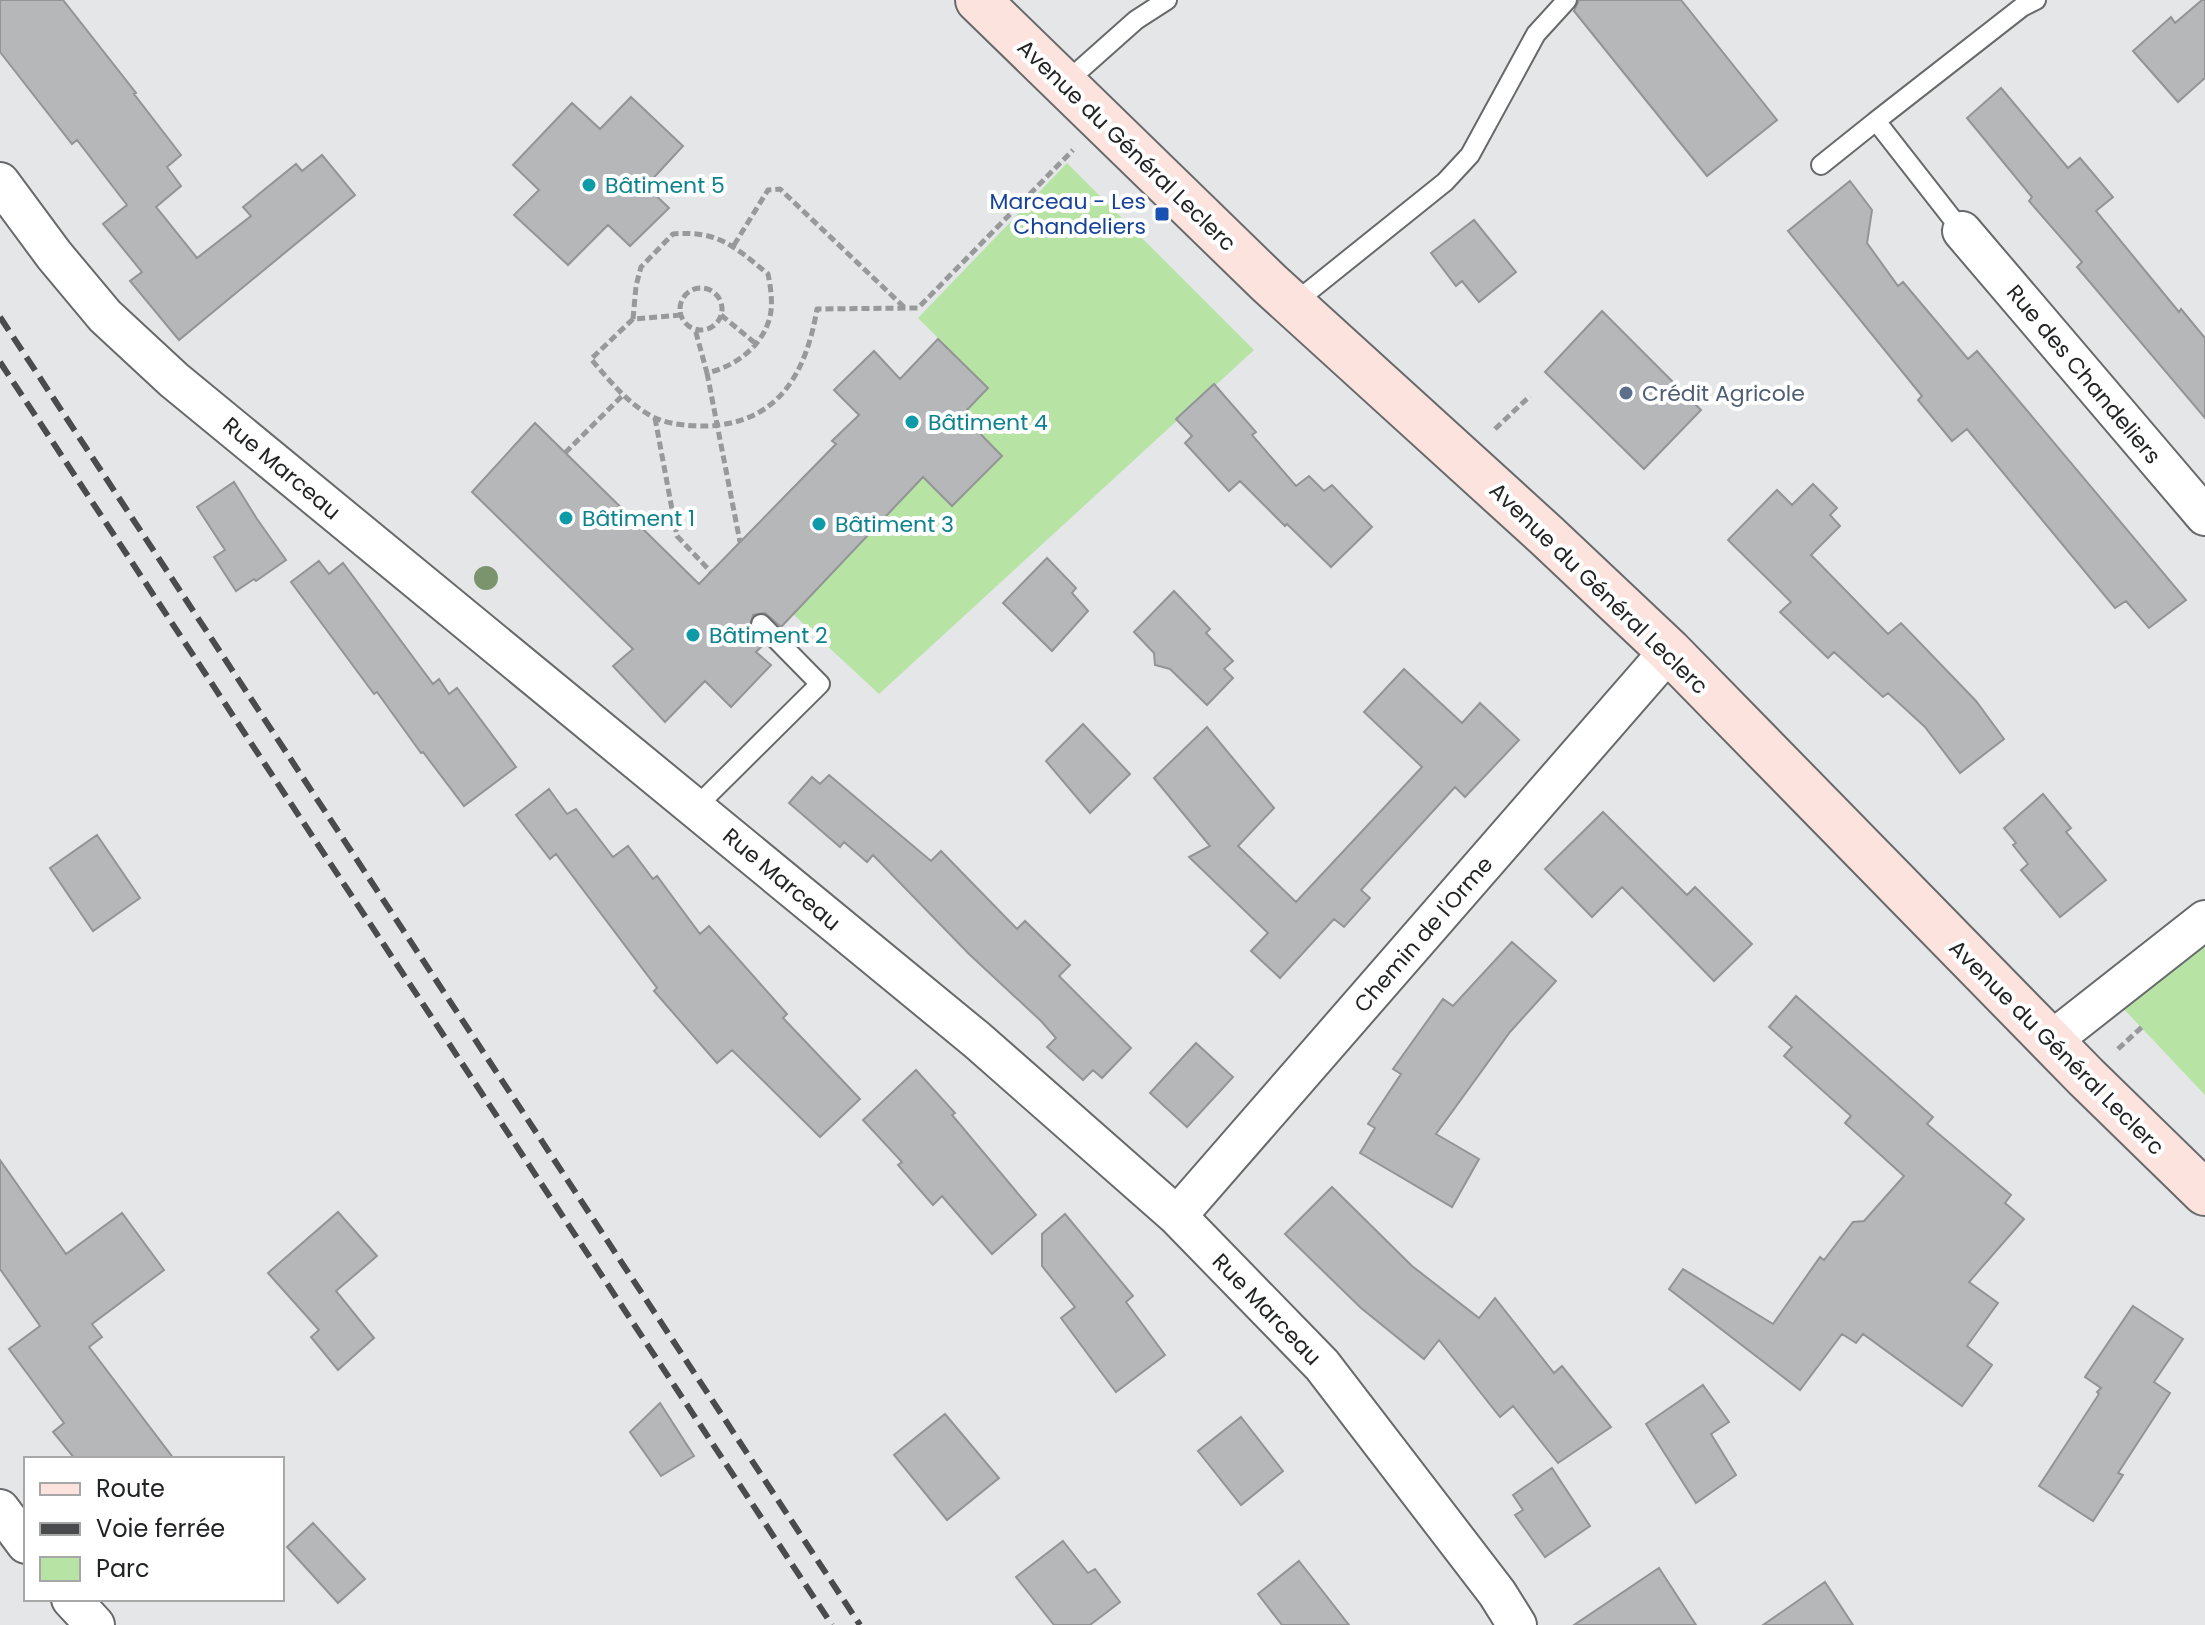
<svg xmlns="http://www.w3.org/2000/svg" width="2205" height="1625" font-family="Poppins,sans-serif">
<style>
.green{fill:#b7e4a4}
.building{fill:#b5b7b8;stroke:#929496;stroke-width:2}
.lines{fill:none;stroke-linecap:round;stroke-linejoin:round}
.service-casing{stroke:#68696b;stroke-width:22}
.minor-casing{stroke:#68696b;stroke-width:42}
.secondary-casing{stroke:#68696b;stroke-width:48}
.path{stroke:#97999a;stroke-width:5;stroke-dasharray:8 4;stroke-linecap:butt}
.service{stroke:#fff;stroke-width:18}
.minor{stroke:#fff;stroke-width:38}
.secondary{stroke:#fde3dd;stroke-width:44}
.rail{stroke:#4a4b4c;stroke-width:6;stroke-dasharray:16 8;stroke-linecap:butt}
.tree{fill:#7b946e}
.culture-dot{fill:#0f9aa8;stroke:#fff;stroke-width:3}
.transit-dot{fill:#1a4fb4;stroke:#fff;stroke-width:3}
.service-dot{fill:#5c6f8a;stroke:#fff;stroke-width:3}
.labels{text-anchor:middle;stroke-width:8;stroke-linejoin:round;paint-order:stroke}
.street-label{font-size:22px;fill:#222324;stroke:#fff}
.culture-label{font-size:22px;fill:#0d838f;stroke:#fff;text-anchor:start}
.transit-label{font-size:22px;fill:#164399;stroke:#fff;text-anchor:end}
.service-label{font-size:22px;fill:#4e5e75;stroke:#fff;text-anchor:start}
</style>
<rect width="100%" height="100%" fill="#e4e6e8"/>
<path class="green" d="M1067,163L1254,350L879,694L793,614L896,506L919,473L952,506L1002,456L973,426L957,420L987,387L918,318Z
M2205,938V1095L2120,1005Z"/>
<path class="building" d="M0,0H63L136,93L134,94L181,155L167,167L181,186L156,207L197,258L251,216L243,207L296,164L302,171L322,155L355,195L179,340L130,281L142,272L103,224L127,205L77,140L72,144L0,52Z
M1579,0H1681L1777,120L1707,176L1574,11Z
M2202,0H2205V78L2178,102L2133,51L2171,17L2175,23Z
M2001,88L2068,168L2080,158L2113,197L2096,211L2179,312L2181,309L2205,338V418L2077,267L2082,262L2029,201L2032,197L1967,118Z
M631,97L683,146L646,186L669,208L630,246L608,225L568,265L514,215L539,190L513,165L572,103L600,129Z
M1850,181L1872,210L1867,243L1898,286L1903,282L1968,359L1977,351L2186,600L2149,628L2126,601L2115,608L1967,429L1952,441L1918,400L1922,396L1788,231Z
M1474,220L1516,272L1479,302L1462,281L1456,286L1431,253Z
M1602,311L1701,410L1644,469L1545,372Z
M938,339L988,388L962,415L1002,456L952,506L923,477L781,627L765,613L753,615L750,628L764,644L756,652L771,665L731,707L705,681L665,722L613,666L633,649L472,492L535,423L699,584L836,444L832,441L859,415L834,390L874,351L900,379Z
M1214,384L1256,432L1252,435L1296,486L1309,476L1324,491L1332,485L1372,527L1331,567L1287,524L1285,526L1240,481L1229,491L1185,443L1192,436L1176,419Z
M234,482L257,519L286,560L256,581L254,579L236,591L214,557L225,550L197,507Z
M1813,484L1837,508L1830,515L1840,526L1811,555L1888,634L1901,623L1976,701L2004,739L1960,773L1925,727L1888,693L1883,697L1834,652L1828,658L1780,612L1791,602L1728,540L1777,490L1792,505Z
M1047,558L1076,588L1072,593L1088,611L1052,651L1003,603Z
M319,561L329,574L343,563L433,684L439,679L449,694L457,688L516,767L464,806L423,752L421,753L377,692L374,694L291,582Z
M1174,591L1210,629L1206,633L1233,661L1224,669L1233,678L1207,705L1170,669L1155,665L1154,653L1134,632Z
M1404,669L1462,723L1480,703L1519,740L1465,797L1455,787L1361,890L1370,898L1344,927L1334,919L1280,978L1251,951L1268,933L1189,857L1210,846L1154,778L1207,727L1274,808L1238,846L1296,902L1422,767L1364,712Z
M1083,724L1130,774L1090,813L1046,761Z
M829,775L931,861L941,851L1017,929L1025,921L1070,965L1059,976L1131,1048L1102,1078L1093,1070L1083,1080L1047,1047L1056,1038L1041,1021L969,954L873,855L867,862L844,842L840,847L789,803L812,777L820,784Z
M549,789L567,814L576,809L613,857L628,846L653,879L657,876L700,934L709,926L787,1014L783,1018L860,1099L820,1137L732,1050L717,1063L654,991L657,988L556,854L550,859L516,815Z
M2043,794L2071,828L2066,832L2106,880L2060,917L2021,870L2028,864L2013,845L2016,843L2004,828Z
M1603,812L1687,895L1695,887L1752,944L1714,981L1622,887L1592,917L1545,869Z
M97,835L140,898L93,931L50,868Z
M1512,942L1556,981L1510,1032L1436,1134L1479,1159L1452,1207L1360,1153L1375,1128L1368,1124L1401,1074L1393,1069L1443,999L1453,1006Z
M1796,996L1933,1117L1927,1124L2011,1195L2005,1203L2024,1219L1969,1282L1998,1303L1967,1346L1992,1365L1962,1406L1863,1334L1856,1343L1842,1334L1800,1390L1669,1289L1683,1269L1773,1324L1820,1257L1824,1260L1853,1222L1864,1221L1904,1176L1845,1123L1851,1116L1784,1056L1792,1047L1769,1027Z
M1196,1043L1233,1077L1187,1127L1150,1093Z
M916,1070L955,1113L952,1115L1036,1215L992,1254L942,1196L933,1205L898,1165L902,1162L863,1120Z
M0,1160L66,1254L122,1213L164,1270L92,1324L102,1337L89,1347L174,1459H75L53,1432L64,1423L9,1349L40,1326L0,1269Z
M1332,1187L1412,1266L1479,1318L1495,1298L1554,1373L1562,1366L1611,1427L1558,1463L1513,1406L1500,1417L1439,1340L1424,1359L1361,1308L1285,1234Z
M338,1212L377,1256L336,1291L374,1338L338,1370L311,1337L319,1330L268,1273Z
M1065,1214L1133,1296L1126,1302L1165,1355L1116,1392L1061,1318L1075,1307L1042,1266V1234Z
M2133,1306L2183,1339L2154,1382L2170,1393L2118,1473L2123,1475L2093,1521L2039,1486L2099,1394L2097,1392L2101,1388L2085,1377Z
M1703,1385L1729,1422L1711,1434L1736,1475L1696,1503L1646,1424Z
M660,1403L694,1456L661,1476L630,1432Z
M945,1414L999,1478L947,1520L894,1455Z
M1241,1417L1283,1471L1241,1505L1198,1451Z
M1552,1468L1590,1526L1545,1557L1515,1515L1523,1510L1513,1495Z
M313,1523L365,1579L338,1603L287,1547Z
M1063,1541L1088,1573L1095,1569L1120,1602L1090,1625H1054L1016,1577Z
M1299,1561L1349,1625H1282L1258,1594Z
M1659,1568L1696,1625H1574Z
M1825,1582L1853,1625H1763Z"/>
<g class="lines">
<defs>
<path id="service" d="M1064,84L1136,20L1167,0
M1821,165L1876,121
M1962,231L1876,121L2022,7L2036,0
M1293,304L1445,182L1470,155L1536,34L1567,0
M696,807L820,684L761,624"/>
<path id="minor" d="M0,182L54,255L105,316L174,380L977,1040L1177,1216L1322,1365L1497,1593L1517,1625
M1962,231L2205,516
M2051,1041L2205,920
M1177,1216L1669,651
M0,1509L26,1544
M71,1599L95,1625"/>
<path id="secondary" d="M978,0L1269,283L1546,535L1669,651L2086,1077L2205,1193"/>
</defs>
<use href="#service" class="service-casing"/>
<use href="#minor" class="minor-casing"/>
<use href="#secondary" class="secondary-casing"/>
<path class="path" d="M734,245L768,190L780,189L904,307
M680 309a21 21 0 1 1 42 0a21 21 0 1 1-42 0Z
M681,315L633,319L591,359C610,381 627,403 653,417C669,425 690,426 707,426C779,423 806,373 817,309L918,308L1073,150
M721,315L755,343
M633,319L636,286L641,267L673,234C718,230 735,247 768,274C771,289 774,308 768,323C759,349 733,367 707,373L695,329
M707,373L740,542
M655,418L677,536L711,572
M1495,429L1530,396
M565,453L622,396
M2118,1049L2143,1026"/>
<use href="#service" class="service"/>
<use href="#minor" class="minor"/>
<use href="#secondary" class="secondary"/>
<path class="rail" d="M0,317L860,1625
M0,362L832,1625"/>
</g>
<circle class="tree" cx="486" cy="578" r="12"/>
<g class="culture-dot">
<circle cx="589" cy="185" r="8"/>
<circle cx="912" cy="422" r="8"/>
<circle cx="566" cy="518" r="8"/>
<circle cx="819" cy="524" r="8"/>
<circle cx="693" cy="635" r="8"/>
</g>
<rect class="transit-dot" x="1154" y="206" width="16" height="16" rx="4"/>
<circle class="service-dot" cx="1626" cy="393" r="8"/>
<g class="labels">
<g class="street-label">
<text transform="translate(1127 145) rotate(44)" y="8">Avenue du Général Leclerc</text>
<text transform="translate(2084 374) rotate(50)" y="8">Rue des Chandeliers</text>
<text transform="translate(282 468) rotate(40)" y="8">Rue Marceau</text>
<text transform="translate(1599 588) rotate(44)" y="8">Avenue du Général Leclerc</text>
<text transform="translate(782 879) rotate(40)" y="8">Rue Marceau</text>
<text transform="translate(1423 934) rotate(-49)" y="8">Chemin de l'Orme</text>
<text transform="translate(2057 1047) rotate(45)" y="8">Avenue du Général Leclerc</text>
<text transform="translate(1267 1309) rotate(46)" y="8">Rue Marceau</text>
</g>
<g class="culture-label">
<text x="605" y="193">Bâtiment 5</text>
<text x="928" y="430">Bâtiment 4</text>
<text x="582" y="526">Bâtiment 1</text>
<text x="835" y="532">Bâtiment 3</text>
<text x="709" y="643">Bâtiment 2</text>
</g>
<g class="transit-label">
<text x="1146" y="209">Marceau - Les<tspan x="1146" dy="25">Chandeliers</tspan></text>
</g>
<g class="service-label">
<text x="1642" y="401">Crédit Agricole</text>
</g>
</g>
<rect x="24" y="1457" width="260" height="144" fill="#ffffff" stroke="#a7a7a7" stroke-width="2"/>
<rect x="40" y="1483" width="40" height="12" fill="#fde3dd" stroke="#a7a7a7" stroke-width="2"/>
<text x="96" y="1497" font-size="24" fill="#222324">Route</text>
<rect x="40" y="1523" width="40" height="12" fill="#4a4b4c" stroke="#a7a7a7" stroke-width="2"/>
<text x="96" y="1537" font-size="24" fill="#222324">Voie ferrée</text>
<rect x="40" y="1557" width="40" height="24" fill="#b7e4a4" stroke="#a7a7a7" stroke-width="2"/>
<text x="96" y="1577" font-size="24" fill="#222324">Parc</text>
</svg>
